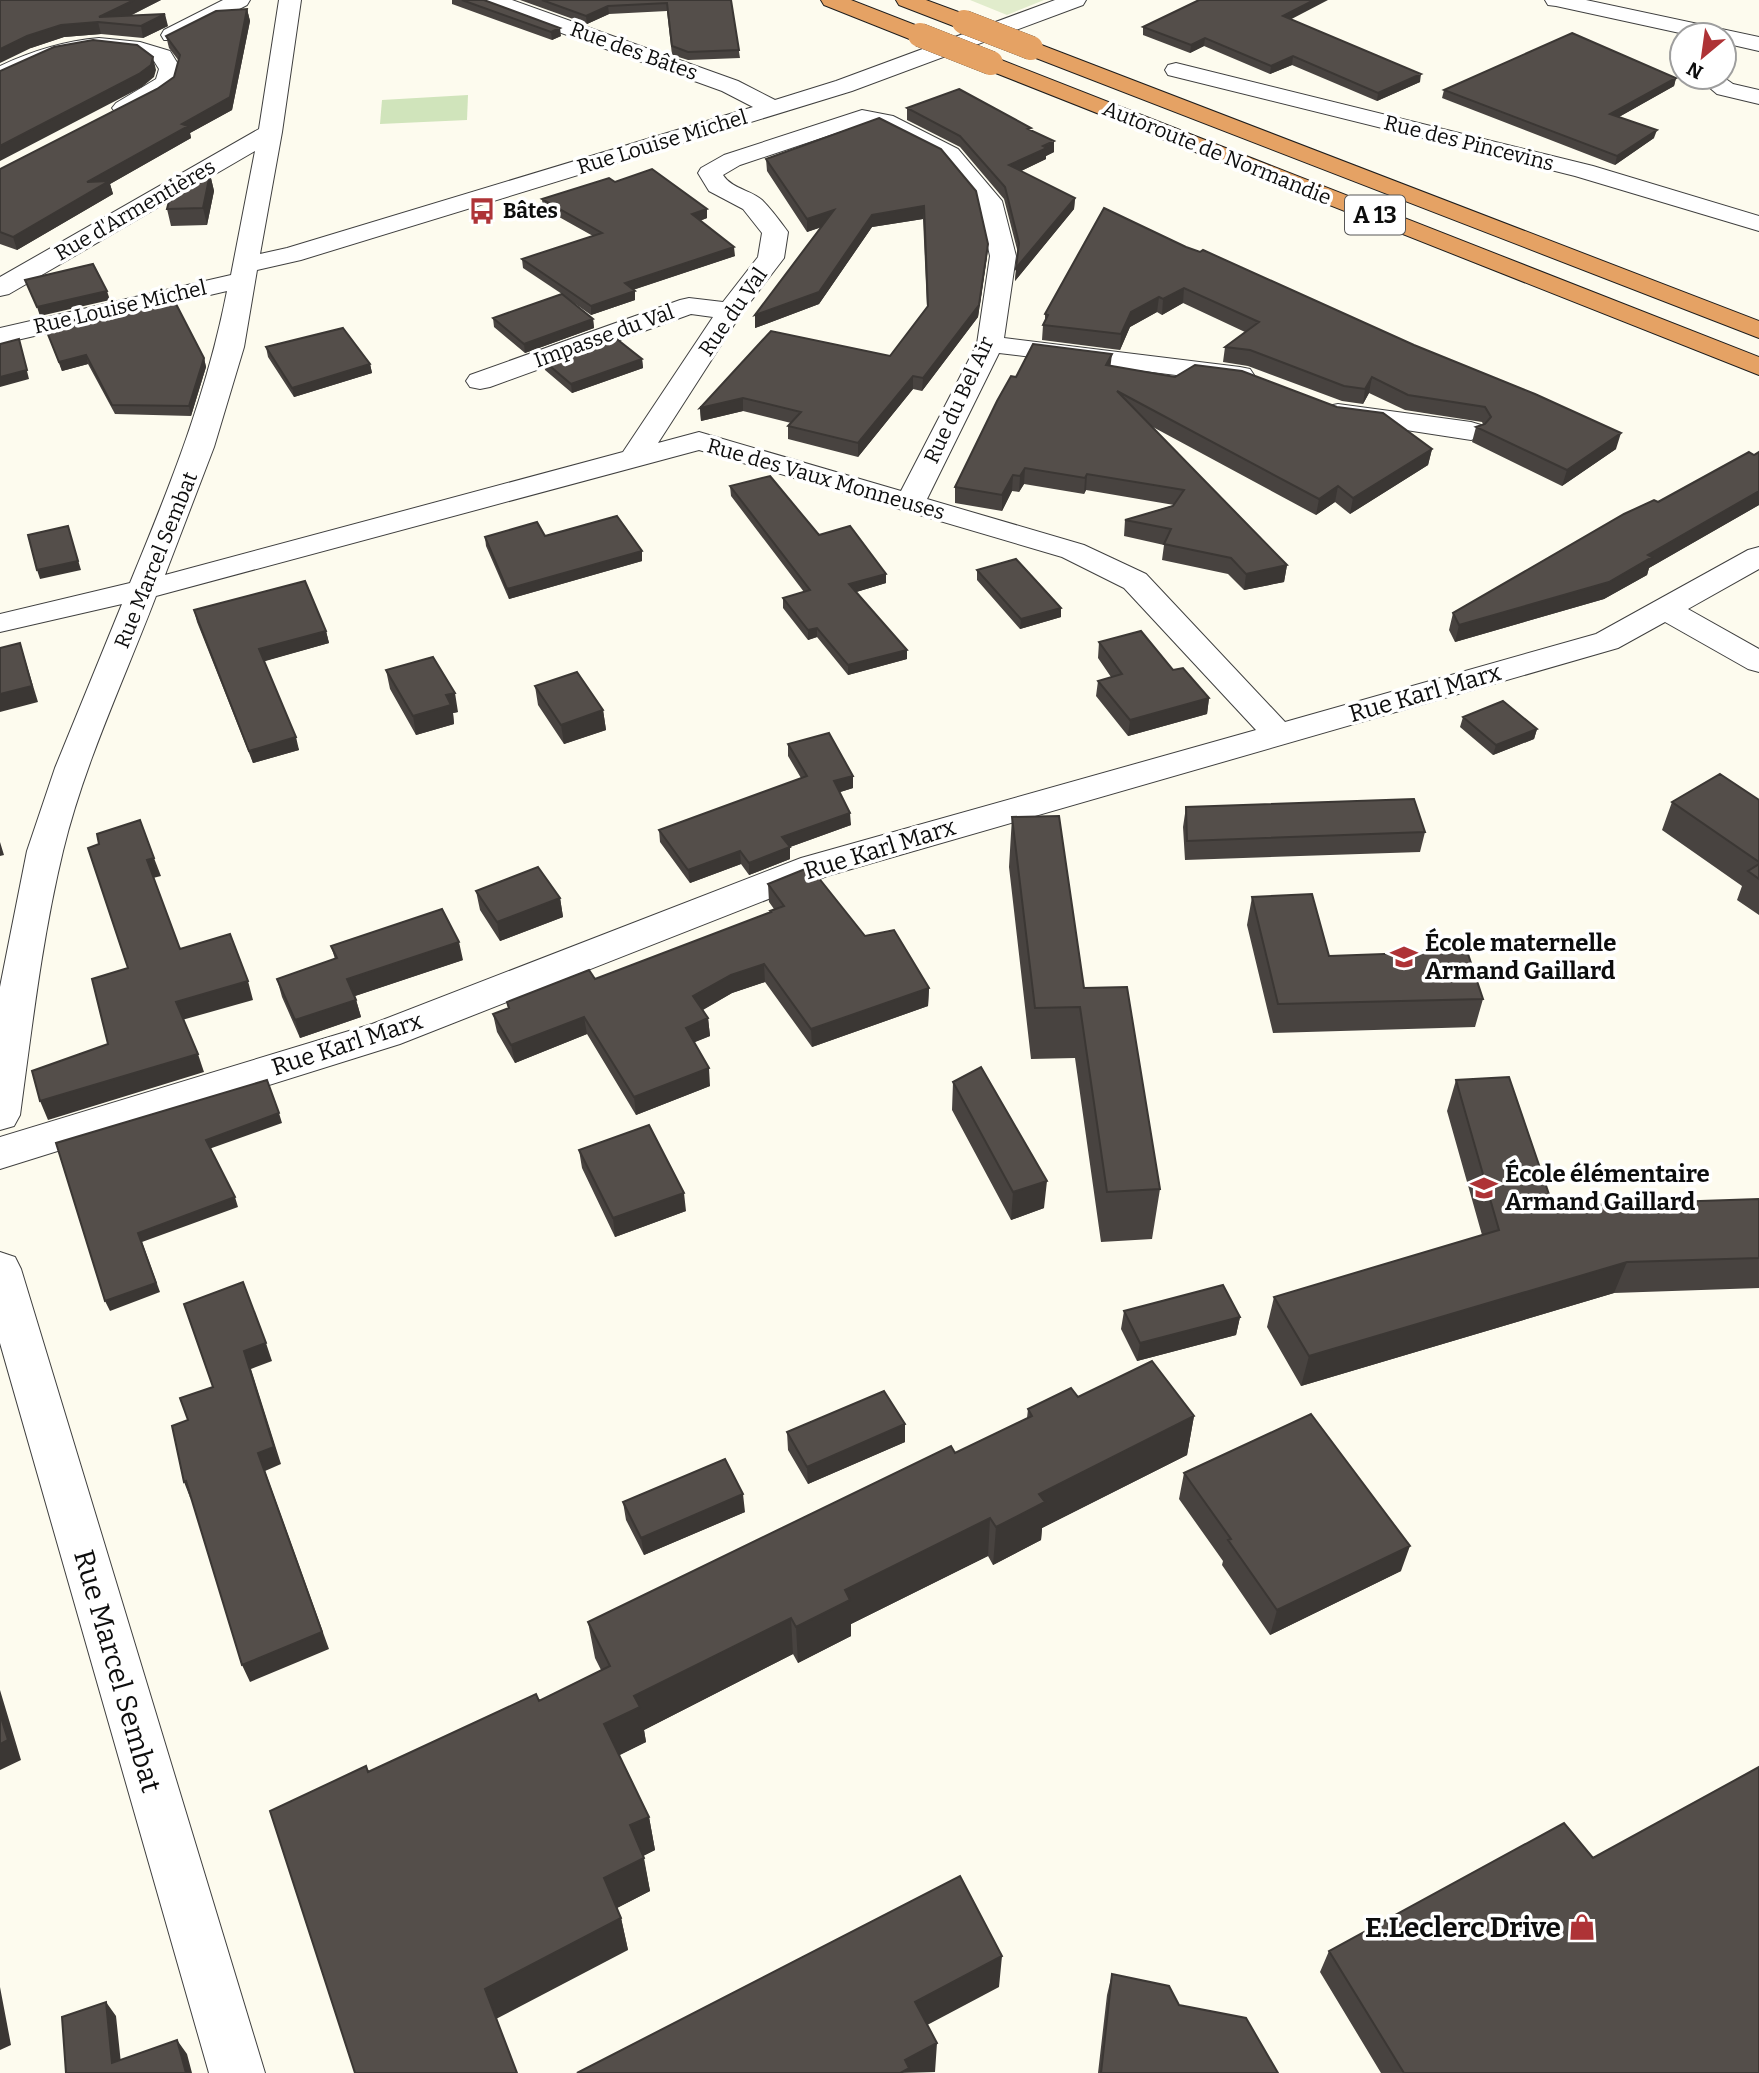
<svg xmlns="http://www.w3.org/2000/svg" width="1759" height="2073" font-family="Bitter,serif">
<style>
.green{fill:#d0e4bb}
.pitch{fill:#e1eccc}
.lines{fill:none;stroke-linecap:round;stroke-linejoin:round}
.minor-casing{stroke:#404040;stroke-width:2}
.highway-casing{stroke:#1e1e1e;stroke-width:2}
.minor{fill:#fff;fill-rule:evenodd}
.highway{fill:#e5a264;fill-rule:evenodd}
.highway-bridge-casing{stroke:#1e1e1e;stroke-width:24;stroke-linecap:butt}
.highway-bridge{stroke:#e5a264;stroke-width:24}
.wall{fill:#484340}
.shaded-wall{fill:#3b3734}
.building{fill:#544e4a;stroke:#3b3734;stroke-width:2}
.labels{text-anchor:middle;stroke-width:7;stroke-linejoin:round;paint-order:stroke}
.far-street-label{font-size:21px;fill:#0d0d0d;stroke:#fff}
.far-poi-label{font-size:21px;font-weight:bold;fill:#0d0d0d;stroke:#fff;text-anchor:start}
.shield{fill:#fff;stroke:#565656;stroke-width:2}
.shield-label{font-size:23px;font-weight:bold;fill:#0d0d0d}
.street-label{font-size:24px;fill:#0d0d0d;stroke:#fff}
.poi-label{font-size:24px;font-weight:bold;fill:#0d0d0d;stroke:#fff;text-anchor:start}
.near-street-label{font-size:28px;fill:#0d0d0d;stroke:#fff}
.near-poi-label{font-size:28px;font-weight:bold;fill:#0d0d0d;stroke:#fff;text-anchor:end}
</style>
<rect width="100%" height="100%" fill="#fdfbee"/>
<path class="green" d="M468,95L467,120L380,124L382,100Z"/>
<path class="pitch" d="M970,0H1044L1007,15Z"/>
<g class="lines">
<defs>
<path id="minor" d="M223,0H250L247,5L180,40H164L161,35L164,30Z
M279,0H301L282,132L260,254L287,248L753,107L722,91L484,5L481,0H512L738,81L775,100L836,81L1055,0H1086L1083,5L852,91L301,260L257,270L244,347L214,447L165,575L623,452L713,317L691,314L490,387L480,389L470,387L466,381L470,375L680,300L689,298L723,302L758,257L762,233L743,209L709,191L698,173L701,168L724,155L862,110L893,116L958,149L1002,201L1016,256L1004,338L1240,367L1250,369L1254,375L1250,381L1240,383L999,353L927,499L1084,545L1146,574L1285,722L1596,634L1748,550L1759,547V569L1688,609L1759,649V672L1748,669L1665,622L1618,648L827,876L400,1044L0,1169V1137L372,1024L801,858L1256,730L1124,588L1062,557L699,450L156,596C124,680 84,764 63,851C42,938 32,1027 20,1115L14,1126L0,1130V987L27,851L55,768L122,604L0,632V614L130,583C170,486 207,394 227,291L0,344V328L231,275L255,151L9,294L0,296V277L259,129ZM863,124L879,127L942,159L978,202L990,256L977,344L901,491L699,432L658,443L741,314L784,258L788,232C780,221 771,209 762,200C751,190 732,189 723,175L740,165Z
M1545,0H1586L1759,37V51L1724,43V35H1689L1556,6L1548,5Z
M99,38L140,42L170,51L181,69L175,87C158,97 136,118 116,113L112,108L116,103L156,79L159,69L154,61C117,49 82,48 46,63C31,69 16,78 0,82V66C32,51 64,41 99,38Z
M1176,63L1593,166L1759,216V231L1575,176L1168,75L1165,70L1168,65Z
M1697,77H1723L1733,84L1759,90V104L1717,94Z
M1338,404L1471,422L1481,425L1485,431L1481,437L1471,440L1328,418L1324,412L1328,406Z
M0,1252L15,1257L21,1269L265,2073H209L0,1343Z"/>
<path id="highway" d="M821,0H851L928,30L931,35L928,40H912L824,5Z
M896,0H926L972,17L975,22L972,27H956L899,5Z
M1031,41L1759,321V338L1023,53L1020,48L1023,43Z
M991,56L1759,357V375L983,68L980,63L983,58Z"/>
</defs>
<use href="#minor" class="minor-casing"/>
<use href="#highway" class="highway-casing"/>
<use href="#minor" class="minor"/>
<use href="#highway" class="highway"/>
<defs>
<path id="highway-bridge" d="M964,22L1031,48
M920,35L991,63"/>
</defs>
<use href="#highway-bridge" class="highway-bridge-casing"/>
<use href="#highway-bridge" class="highway-bridge"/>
</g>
<path class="wall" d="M0,0H161L130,16L168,26L143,38L101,34L64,37L31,48Z
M452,0H484L561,36L552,40L452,4Z
M520,0H731L740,58L688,60L672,55L667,11L609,14L587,24Z
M247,9L250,21L232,110L190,133L191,138L110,184L113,194L17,250L0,244V169L157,89L174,77L179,61L169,48L166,36Z
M1291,19L1420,82L1377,101L1292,65L1270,74L1204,46L1190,53L1143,35V27Z
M1676,78L1674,86L1619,117L1654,138L1615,165L1442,98L1444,90Z
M907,108L1031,130L1054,152L1046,156V159L1021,171L1075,198L1074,209L1015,281L1018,253L1004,199L960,147L907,120Z
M879,118L988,244L987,256L978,317L922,391L913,389L858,457L788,439V426L791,423L743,411L701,421L700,408L890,356L927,307L923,219L872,227L819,304L755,328V315L821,227L807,232L767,171L766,159Z
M210,174L214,191L207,225L171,226L167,209Z
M615,182L707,209V218L700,221L735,256L633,290L635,300L591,315L564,296L593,319L594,328L525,353L494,327L493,318L562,294L523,268L522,259L593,236L543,208L542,199Z
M1104,208L1616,449L1562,486L1472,442L1476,427L1483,424L1482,422L1405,410L1369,393L1363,404L1342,401L1248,366L1223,362L1225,347L1245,332L1183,303L1162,315L1157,312L1130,327L1120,350L1042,340L1043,325L1045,321V314Z
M160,306L204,358L206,367L191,416L115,414L88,364L62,371L45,327Z
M266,347L370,364L372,373L294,397L268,357Z
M642,359L643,368L572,393L545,370L544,361Z
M1111,366L1432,449L1428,465L1350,514L1335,502L1316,515L1151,426L1287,565L1284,582L1244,590L1228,574L1162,560L1164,545L1124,536L1125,520L1174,505L1086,490L1084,494L1024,484L1019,492L1012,491L1002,511L955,503V487L1016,377Z
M1759,452V505L1649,568L1647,575L1604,599L1455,642L1449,630L1453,613L1658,502Z
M730,486L819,535L886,583L856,592L907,659L848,675L817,637L808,640L783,608V598L804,592L731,496Z
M545,536L642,561L509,599L486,546L485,537Z
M977,570L1061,617L1020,629L977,580Z
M194,610L326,631L329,643L264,661L299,750L253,763L197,622Z
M1099,642L1209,698L1207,714L1128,736L1096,696L1098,681L1111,677L1098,658Z
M386,670L458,712L453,713L454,724L416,735L390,689Z
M535,686L603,710L606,730L564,744L538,705Z
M1463,717L1537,729L1534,739L1493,755L1460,727Z
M788,744L853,776V788L840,792L851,825L790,847V859L749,875L741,864L690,883L660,842L659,830L801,778L788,756Z
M1759,800V915L1737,900L1742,886L1662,830L1672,802Z
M1186,807L1425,832L1420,852L1185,860L1183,827Z
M1012,817L1084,988L1160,1189L1152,1239L1101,1242L1075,1058L1031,1059L1009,867Z
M768,884L865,936L929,988L928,1006L812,1047L765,982L732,993L703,1010L708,1018L710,1036L694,1042L710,1086L636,1115L587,1034L515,1063L497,1032L493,1014L508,1008L507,1002L595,979L770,913V911L774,909L769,902Z
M476,891L560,898L563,917L500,941L480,910Z
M1252,897L1329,956L1483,999L1475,1027L1273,1033L1247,925Z
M331,946L463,960L355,996L361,1017L300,1038L282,997L277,979L335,959Z
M1456,1080L1553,1206L1759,1199V1288L1614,1293L1301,1386L1267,1327L1274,1297L1482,1235L1447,1111Z
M953,1082L1044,1208L1011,1220L952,1110Z
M579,1150L686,1211L615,1237L582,1168Z
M1124,1311L1240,1317L1236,1335L1137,1361L1121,1329Z
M1078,1397L1194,1416L1187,1455L1042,1528L1041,1540L993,1565L988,1556L851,1624V1636L798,1663L793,1654L644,1730L646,1742L619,1755L649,1817L655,1850L643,1856L650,1891L617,1908L621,1918L628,1950L368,1772L539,1701L601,1670L595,1658L588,1622L955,1453L1027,1418L1028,1409Z
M787,1432L905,1442L808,1484L788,1450Z
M1184,1473L1401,1571L1270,1635L1222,1565L1223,1561L1179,1499Z
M623,1502L745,1512L644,1555L626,1520Z
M1593,1858L1759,2073H1381L1320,1972L1329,1951Z
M1112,1974L1179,2005L1278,2073H1098L1107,1995Z"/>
<path class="shaded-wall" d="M134,0H161L113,24L99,17Z
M1314,0H1328L1282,24L1283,16Z
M608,6L609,14L587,24L586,16Z
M247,9L250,21L232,110L190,133L191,138L110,184L113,194L17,250L13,237L87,182L182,124Z
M165,14L168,26L143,38L141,26Z
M98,22L101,34L64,37L31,48L0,63V49L27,36L61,25Z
M560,28L561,36L552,40L551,32Z
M1205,38L1204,46L1190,53L1191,45Z
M1293,56L1292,65L1270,74L1271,66Z
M153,57L156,70L154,77L142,87L0,161V146Z
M1421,74L1420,82L1377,101L1378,93Z
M1676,78L1674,86L1608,123L1610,114Z
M1657,130L1654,138L1615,165L1617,156Z
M1054,141V152L1046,156V159L1009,177V165Z
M210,174L214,191L207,225L203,208Z
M1075,198L1074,209L1015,281L1016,268Z
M924,206L923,219L872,227L819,304L755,328V315L872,215Z
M707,209V218L693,223L692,214Z
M834,210V223L807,232V219Z
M988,244L987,256L978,317L922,391L923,378Z
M734,247L735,256L626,292L625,283Z
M1184,288L1183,303L1162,315L1163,299Z
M107,291L110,300L40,316L37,307Z
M635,291V300L591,315V306Z
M1159,297L1157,312L1130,327L1120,350L1121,334L1131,312Z
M593,319L594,328L525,353L524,344Z
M19,339L29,379L0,387V377Z
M1112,354L1110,370L1106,365Z
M86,355L88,364L62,371L59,362Z
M204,358L206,367L191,416L189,406Z
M642,359L643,368L572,393L571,384Z
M370,364L372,373L294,397L292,388Z
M913,376V389L858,457V443Z
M1372,377L1369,393L1363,404L1365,389Z
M743,398V411L701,421L700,408Z
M1621,433L1616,449L1562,486L1567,470Z
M1432,449L1428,465L1350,514L1353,498Z
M1025,468L1024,484L1019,492L1020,476Z
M1087,474L1086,490L1084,494L1085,478Z
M1013,475L1012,491L1002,511V495Z
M1338,486L1335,502L1316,515L1319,499Z
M1759,491V505L1649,568L1647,575L1604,599L1455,642L1459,625L1648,555Z
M68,526L81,570L40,579L37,570Z
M642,551V561L509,599L507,589Z
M1287,565L1284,582L1244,590L1246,574Z
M886,574V583L850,594L849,584Z
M1061,608V617L1020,629L1021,619Z
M817,628V637L808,640V630Z
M326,631L329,643L262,662L259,649Z
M20,643L38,702L0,712V694Z
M907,650V659L848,675V665Z
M455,693L458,712L453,713L454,724L416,735L413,716L446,695Z
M1209,698L1207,714L1128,736L1130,720Z
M603,710L606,730L564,744L561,725Z
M1537,729L1534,739L1493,755L1496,745Z
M296,737L299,750L253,763L249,751Z
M853,776V788L834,794V781Z
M850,813L851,825L790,847V859L749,875V863L782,837Z
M0,842L4,855L0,856Z
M740,851L741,864L690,883L688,870Z
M154,858L161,876L153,878L147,860Z
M560,898L563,917L500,941L497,922Z
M459,942L463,960L352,997L347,979Z
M764,964L765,982L732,993L695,1014L693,996L731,975Z
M248,981L253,1000L182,1020L176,1002Z
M929,988L928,1006L812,1047L811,1029Z
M356,1000L361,1017L300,1038L295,1020Z
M584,1017L587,1034L515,1063L511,1045Z
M708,1018L710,1036L688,1045L686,1028Z
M198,1054L204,1072L48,1120L40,1101Z
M709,1068L710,1086L636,1115L634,1097Z
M279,1113L282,1123L209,1149L206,1140Z
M1047,1181L1044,1208L1011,1220L1013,1192Z
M684,1193L686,1211L615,1237L613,1218Z
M235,1197L238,1207L142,1242L160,1292L110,1311L105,1301L138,1233Z
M1627,1262L1614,1293L1301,1386L1309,1356Z
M1240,1317L1236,1335L1137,1361L1140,1343Z
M266,1343L272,1361L251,1369L281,1464L265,1471L329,1649L250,1682L242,1665L258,1453L244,1351Z
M1194,1416L1187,1455L1042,1528L1041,1540L993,1565L996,1527L1039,1494Z
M905,1424V1442L808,1484L807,1467Z
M186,1481L191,1500L184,1482Z
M743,1494L745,1512L644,1555L641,1538Z
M990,1518L988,1556L851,1624V1636L798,1663L796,1627L845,1590Z
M1410,1546L1401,1571L1270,1635L1277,1610Z
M791,1618L793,1654L644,1730L646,1742L612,1759L604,1724L634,1696Z
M0,1690L21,1760L0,1770Z
M649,1817L655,1850L637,1859L630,1825Z
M644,1858L650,1891L611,1911L604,1878Z
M621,1918L628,1950L496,2019L485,1989Z
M1002,1956L999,1987L914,2032L915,2002Z
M0,1987L11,2045L0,2050Z
M106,2002L116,2016L122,2073L112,2063Z
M177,2040L187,2054L192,2073H186Z
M937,2043L935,2072L900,2073L905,2060Z"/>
<path class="building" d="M0,0H134L99,17L165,14L141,26L98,22L61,25L27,36L0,49Z
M462,0H484L560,28L551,32Z
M542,0H731L739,50L688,52L672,46L667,3L608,6L586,16Z
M1199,0H1314L1283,16L1421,74L1378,93L1293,56L1271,66L1205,38L1191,45L1143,27Z
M247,9L230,97L182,124L188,126L87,182L109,181L13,237L0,232V169L157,89L174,77L180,55L166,36L216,11Z
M1572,33L1676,78L1610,114L1657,130L1617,156L1444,90Z
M93,40L137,45L153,57L151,65L139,74L0,146V71L54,47Z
M959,89L1031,128L1028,129L1054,141L1043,146L1047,148L1009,165L1075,198L1016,268L1019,243L1005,187L960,136L907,108Z
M879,118L941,149L976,191L988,244L979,305L923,378L913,376L858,443L788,426L801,412L743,398L700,408L771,331L890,356L928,306L924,206L872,215L819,292L755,315L834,210L807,219L766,159Z
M652,169L707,209L692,214L734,247L625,283L635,291L591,306L522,259L602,233L542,199L609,178L615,182Z
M186,174H210L203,208L167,209L174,182Z
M1104,208L1186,247L1200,252L1203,250L1414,345L1535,394L1621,433L1567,470L1476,427L1485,424L1491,417L1485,407L1408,395L1372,377L1365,389L1344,386L1250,350L1225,347L1259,322L1184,288L1163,299L1159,297L1131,312L1121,334L1043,325L1048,315L1045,314Z
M93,264L107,291L37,307L25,280Z
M562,294L593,319L524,344L493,318Z
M175,302L204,358L189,406L112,405L86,355L59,362L45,327L117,310L119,313L159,303L160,306Z
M343,328L370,364L292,388L266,347Z
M613,336L642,359L571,384L544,361Z
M19,339L27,370L0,377V344Z
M1033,344L1112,354L1106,365L1175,377L1195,365L1242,371L1337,407L1383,413L1432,449L1353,498L1338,486L1319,499L1117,391L1287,565L1246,574L1231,558L1164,544L1171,529L1125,520L1173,506L1184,490L1087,474L1085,478L1025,468L1020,476L1013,475L1002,495L955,487L997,401L1011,376L1016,377Z
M1749,452L1754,455L1759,452V491L1648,555L1652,557L1609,582L1459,625L1453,613L1624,514L1654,500L1658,502Z
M770,476L819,535L850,526L886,574L849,584L907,650L848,665L817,628L808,630L783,598L810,590L730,486Z
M617,516L642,551L507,589L485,537L537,522L545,536Z
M68,526L78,561L37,570L28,535Z
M1016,559L1061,608L1021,619L977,570Z
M305,581L326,631L259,649L296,737L249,751L194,610Z
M1141,631L1173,670L1183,668L1209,698L1130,720L1098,681L1122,674L1099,642Z
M20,643L32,686L0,694V648Z
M433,657L455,693L446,695L451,705L413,716L386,670Z
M577,672L603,710L561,725L535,686Z
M1503,701L1537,729L1496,745L1463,717Z
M829,733L853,776L834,781L850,813L782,837L790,847L749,863L740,851L688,870L659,830L807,776L788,744Z
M1720,774L1759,800V862L1672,802Z
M1414,799L1425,832L1187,841L1186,807Z
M1059,816L1084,988L1127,987L1160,1189L1107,1192L1080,1007L1035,1008L1012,817Z
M140,820L154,858L147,860L180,949L230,934L248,981L176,1002L198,1054L40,1101L32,1071L108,1044L92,979L128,968L88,848L99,844L97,834Z
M1759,864V879L1748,871Z
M538,867L560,898L497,922L476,891Z
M810,867L865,936L894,930L929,988L811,1029L764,964L731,975L693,996L708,1018L686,1028L709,1068L634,1097L584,1017L511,1045L493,1014L509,1008L507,1002L589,970L595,979L771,912L770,911L784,906L768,884Z
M1312,894L1329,956L1467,951L1483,999L1278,1004L1252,897Z
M442,909L459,942L347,979L356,1000L295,1020L277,979L337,958L331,946Z
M981,1067L1047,1181L1013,1192L953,1082Z
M1509,1077L1553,1206L1759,1199V1258L1627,1262L1309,1356L1274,1297L1499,1230L1456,1080Z
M267,1080L279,1113L206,1140L235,1197L138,1233L156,1283L105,1301L56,1143Z
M649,1125L684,1193L613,1218L579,1150Z
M243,1282L266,1343L244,1351L274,1447L258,1453L322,1632L242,1665L186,1481L184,1482L172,1426L188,1420L180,1398L213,1387L184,1304Z
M1223,1285L1240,1317L1140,1343L1124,1311Z
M1152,1361L1194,1416L1039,1494L1045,1502L996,1527L990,1518L845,1590L850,1600L796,1627L791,1618L634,1696L640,1707L604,1724L649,1817L630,1825L644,1858L604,1878L621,1918L485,1989L517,2073H355L270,1811L366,1766L368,1772L536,1694L539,1701L610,1666L588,1622L951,1446L955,1453L1032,1416L1028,1409L1071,1388L1078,1397Z
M884,1391L905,1424L807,1467L787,1432Z
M1311,1414L1410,1546L1277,1610L1228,1540L1231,1539L1184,1473Z
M725,1459L743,1494L641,1538L623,1502Z
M0,1714L8,1740L0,1744Z
M1759,1767V2073H1404L1329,1951L1564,1823L1593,1858Z
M960,1876L1002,1956L915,2002L937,2043L905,2060L909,2068L900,2073H577Z
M1112,1974L1169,1986L1179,2005L1246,2018L1278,2073H1101Z
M106,2002L112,2063L177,2040L186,2073H66L62,2017Z"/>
<defs>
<symbol id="bus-bare" viewBox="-9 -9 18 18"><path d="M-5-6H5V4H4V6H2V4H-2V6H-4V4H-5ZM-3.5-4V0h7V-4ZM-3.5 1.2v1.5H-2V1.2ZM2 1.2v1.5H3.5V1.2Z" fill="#ae3336" stroke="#fff" stroke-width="2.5" paint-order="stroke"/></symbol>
<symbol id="school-bare" viewBox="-9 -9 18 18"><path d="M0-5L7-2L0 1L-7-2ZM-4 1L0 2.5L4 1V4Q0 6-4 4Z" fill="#ae3336" stroke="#fff" stroke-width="2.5" paint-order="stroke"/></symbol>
<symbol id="shop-bare" viewBox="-9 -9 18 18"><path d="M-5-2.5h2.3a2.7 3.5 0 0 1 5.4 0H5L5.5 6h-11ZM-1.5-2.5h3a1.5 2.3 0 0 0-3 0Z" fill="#ae3336" stroke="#fff" stroke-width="2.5" paint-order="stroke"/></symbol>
</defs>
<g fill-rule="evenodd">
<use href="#bus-bare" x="463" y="192" width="38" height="38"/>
<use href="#school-bare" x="1385" y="938" width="38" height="38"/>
<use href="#school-bare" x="1465" y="1169" width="38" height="38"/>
<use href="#shop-bare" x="1563" y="1908" width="38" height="38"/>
</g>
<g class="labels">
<g class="far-street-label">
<text transform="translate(634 51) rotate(20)" y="7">Rue des Bâtes</text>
<text transform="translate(662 142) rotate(-17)" y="7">Rue Louise Michel</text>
<text transform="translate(1469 143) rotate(14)" y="7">Rue des Pincevins</text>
<text transform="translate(1217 153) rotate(22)" y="7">Autoroute de Normandie</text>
<text transform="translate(135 210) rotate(-30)" y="7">Rue d'Armentières</text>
<text transform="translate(120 307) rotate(-13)" y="7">Rue Louise Michel</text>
<text transform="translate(733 312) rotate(-55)" y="7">Rue du Val</text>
<text transform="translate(604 336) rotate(-20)" y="7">Impasse du Val</text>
<text transform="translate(959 400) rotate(-65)" y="7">Rue du Bel Air</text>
<text transform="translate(826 479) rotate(16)" y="7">Rue des Vaux Monneuses</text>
<text transform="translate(156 560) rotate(-68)" y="7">Rue Marcel Sembat</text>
</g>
<g class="far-poi-label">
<text x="503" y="218">Bâtes</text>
</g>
<rect class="shield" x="1345" y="195.5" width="60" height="39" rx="5"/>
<g class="shield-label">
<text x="1375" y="223">A 13</text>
</g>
<g class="street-label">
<text transform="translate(1425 693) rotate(-16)" y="8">Rue Karl Marx</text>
<text transform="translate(880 849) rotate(-17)" y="8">Rue Karl Marx</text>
<text transform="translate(347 1044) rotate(-18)" y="8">Rue Karl Marx</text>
</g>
<g class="poi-label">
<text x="1425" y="951">École maternelle<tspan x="1425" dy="28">Armand Gaillard</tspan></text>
<text x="1505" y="1182">École élémentaire<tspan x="1505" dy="28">Armand Gaillard</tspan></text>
</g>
<g class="near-street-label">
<text transform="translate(118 1671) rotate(74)" y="10">Rue Marcel Sembat</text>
</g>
<g class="near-poi-label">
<text x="1561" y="1937">E.Leclerc Drive</text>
</g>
</g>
<g transform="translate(1703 56) rotate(209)"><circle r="33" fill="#ffffff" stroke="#9e9e9e" stroke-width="2"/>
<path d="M0-5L12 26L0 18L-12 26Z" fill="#ae3336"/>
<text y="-10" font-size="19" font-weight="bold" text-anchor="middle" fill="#0d0d0d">N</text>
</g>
</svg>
